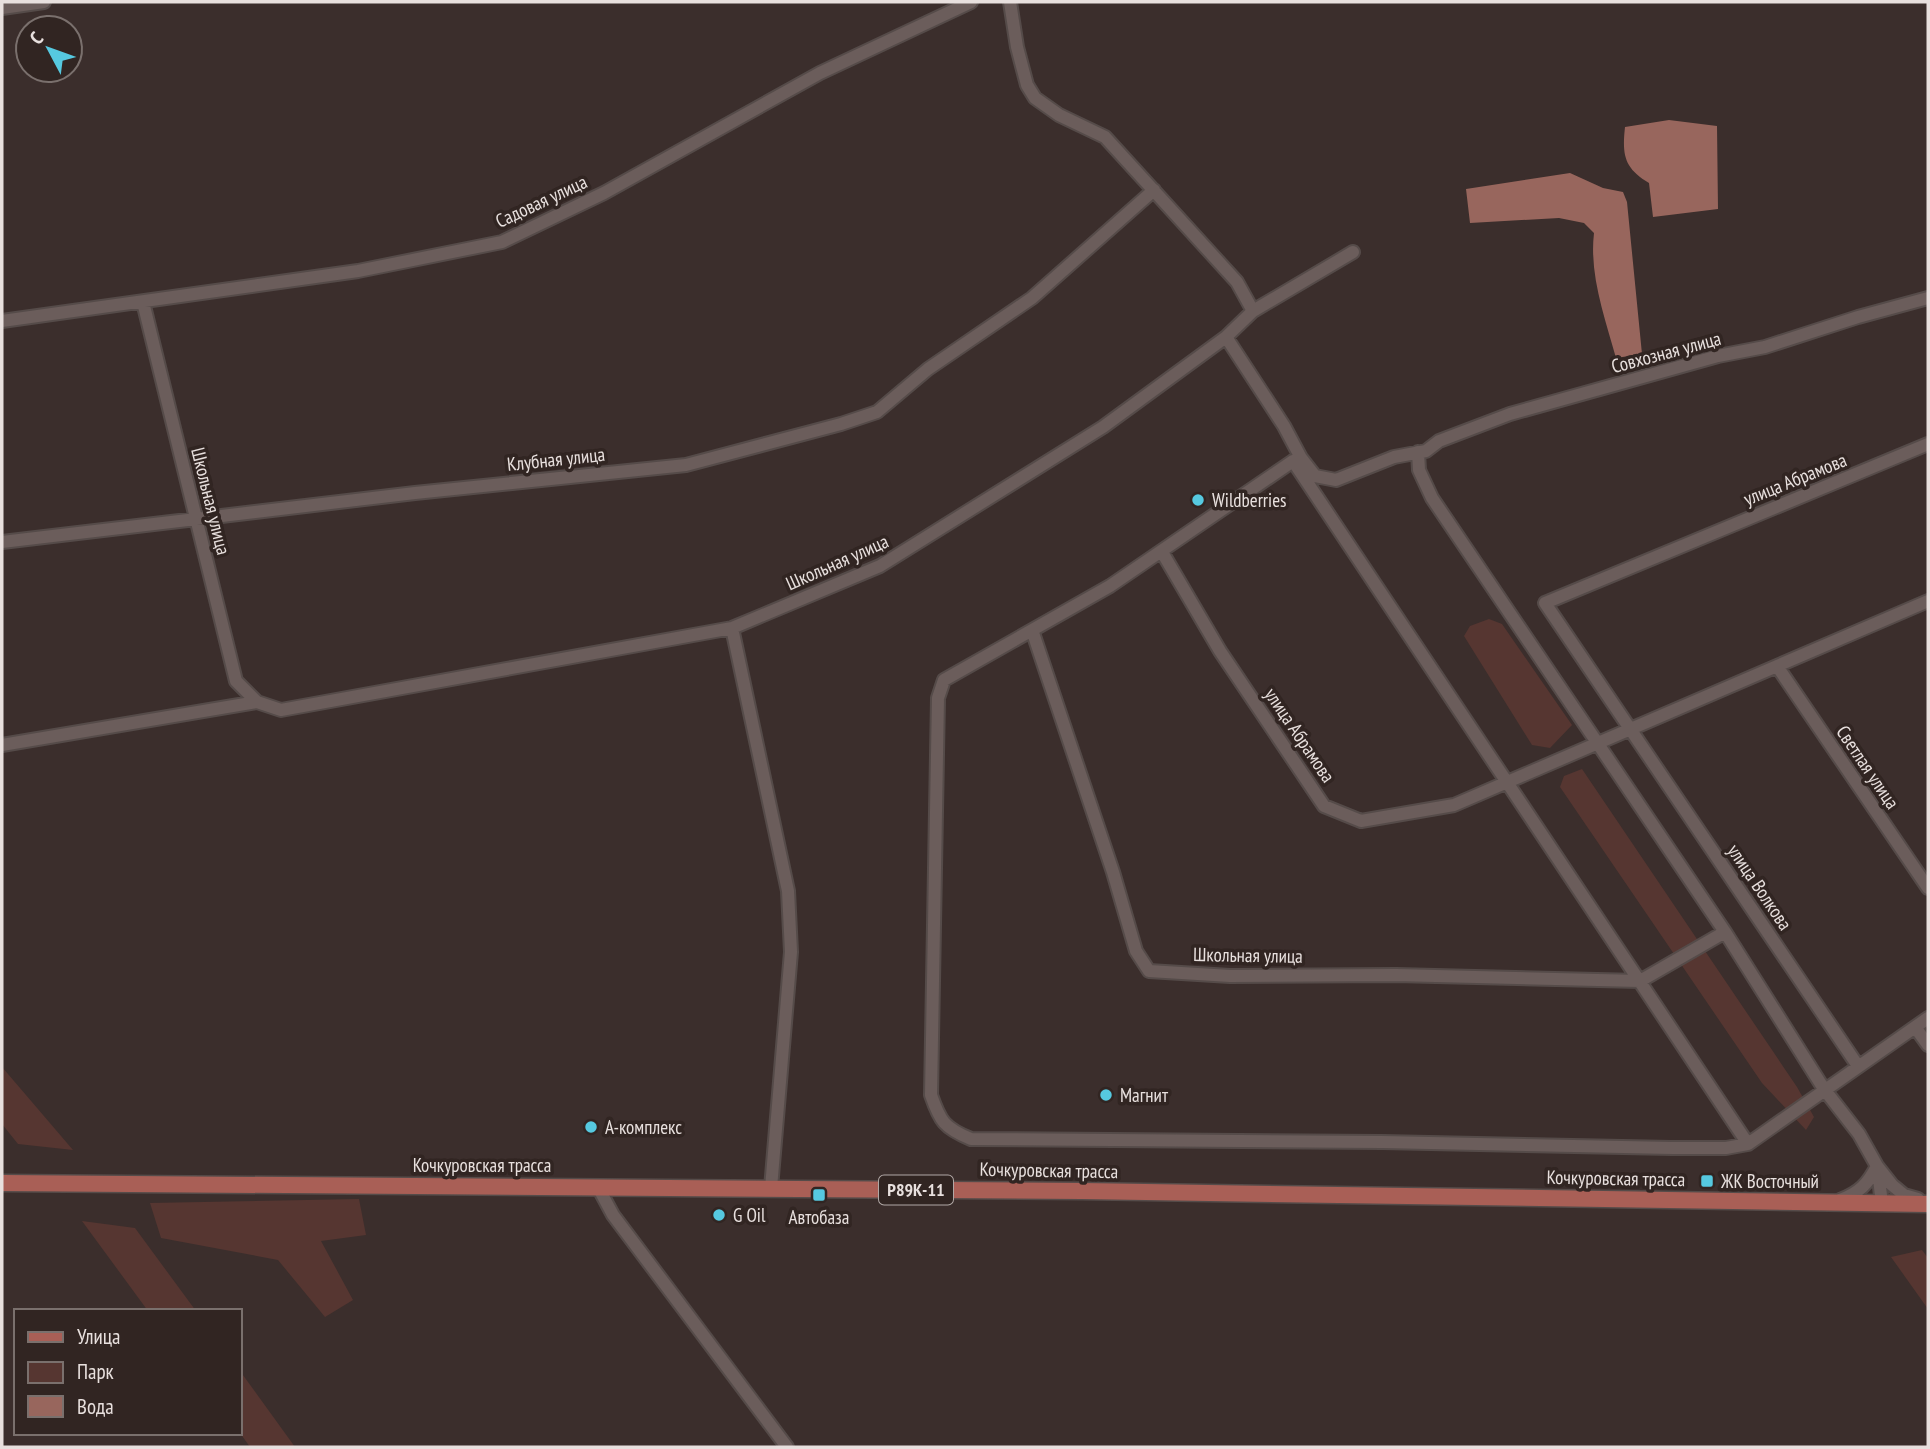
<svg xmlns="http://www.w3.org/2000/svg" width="1930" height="1449" font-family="'PT Sans Narrow',sans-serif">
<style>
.green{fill:#563631}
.water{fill:#98665d}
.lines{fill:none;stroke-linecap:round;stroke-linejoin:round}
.minor-casing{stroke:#554b49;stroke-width:16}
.major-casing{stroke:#554b49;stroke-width:19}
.minor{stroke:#6b5d5b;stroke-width:12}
.major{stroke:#a95f56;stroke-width:16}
.poi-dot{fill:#56c9e0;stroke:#312522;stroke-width:2.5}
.labels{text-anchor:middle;stroke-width:7;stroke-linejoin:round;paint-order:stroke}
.shield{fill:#312522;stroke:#b1a8a6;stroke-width:2}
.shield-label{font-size:18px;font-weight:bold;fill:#e8e0de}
.street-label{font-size:19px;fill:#e8e0de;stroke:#312522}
.poi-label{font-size:19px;fill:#e8e0de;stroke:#312522;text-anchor:start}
</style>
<rect width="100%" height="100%" fill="#3b2e2c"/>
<path class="green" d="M1489,619L1502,624L1572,725L1550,748L1532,745L1464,636L1470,626Z
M1582,769L1797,1087L1814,1117L1806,1130L1762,1083L1560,787L1564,776Z
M2,1067L73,1150L18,1144L2,1124Z
M359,1199L366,1235L321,1241L353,1300L325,1317L278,1260L161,1238L150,1203Z
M82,1221L135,1228L196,1311H148Z
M1922,1250L1928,1258V1309L1891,1257Z
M240,1371L295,1447H250L240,1433Z"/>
<path class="water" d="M1669,120L1717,126L1718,209L1653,217L1649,183C1624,168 1622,155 1625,127Z
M1570,173L1603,188L1623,192L1627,202L1642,354L1616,358C1605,318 1589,275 1594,233L1584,223L1559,218L1470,223L1466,189Z"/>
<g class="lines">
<defs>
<path id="minor" d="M1010,2L1017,47L1027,85L1035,98L1059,115L1105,137L1237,282L1253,311
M2,8L44,2
M143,302L236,681L257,702L281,710L732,628L880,566L1103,427L1226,337L1253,311L1353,252
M2,321L358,271L502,242L604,193L820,73L971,2
M1226,337L1284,426L1301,458
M1418,452L1419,470L1432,498L1725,932L1824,1089L1859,1134L1877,1166L1892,1185L1904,1195L1918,1199
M1293,461L1748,1144L1726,1148H1672L1382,1142L971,1139C944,1128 940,1121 931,1095L938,698L944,680L1110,586L1293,461L1301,458L1315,476L1336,480L1394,457L1426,451L1439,441L1510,414L1718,356L1765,347L1858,317L1928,298
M2,542L415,493L686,465L841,424L877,412L928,369L1032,298L1154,190
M1162,552L1220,651L1324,806L1361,821L1454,805L1928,601
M732,628L788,891L791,952L771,1188
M1032,630L1113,872L1136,951L1149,971L1230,976L1396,975L1640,981
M1777,666L1928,888
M2,745L257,702
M1640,981L1725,932
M1915,1027L1928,1045
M1858,1066L1545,603L1928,444
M1748,1144L1928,1018
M1878,1170L1882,1204
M598,1187L613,1215L787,1447
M1840,1200C1859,1193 1868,1184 1877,1166"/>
<path id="major" d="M2,1183L1082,1191L1928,1204"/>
</defs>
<use href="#minor" class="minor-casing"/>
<use href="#major" class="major-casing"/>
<use href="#minor" class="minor"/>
<use href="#major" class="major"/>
</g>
<g class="poi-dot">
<circle cx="1198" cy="500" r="7"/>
<circle cx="1106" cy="1095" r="7"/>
<circle cx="591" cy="1127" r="7"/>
<rect x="1700" y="1174" width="14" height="14" rx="3.5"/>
<rect x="812" y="1188" width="14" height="14" rx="3.5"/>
<circle cx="719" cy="1215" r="7"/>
</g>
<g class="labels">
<rect class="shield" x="879" y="1175.5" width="74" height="29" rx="5"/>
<g class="shield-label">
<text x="916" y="1196">Р89К-11</text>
</g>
<g class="street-label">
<text transform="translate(541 201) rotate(-25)" y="7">Садовая улица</text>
<text transform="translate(1666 352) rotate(-15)" y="7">Совхозная улица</text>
<text transform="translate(556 459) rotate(-6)" y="7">Клубная улица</text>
<text transform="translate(1795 479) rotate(-22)" y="7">улица Абрамова</text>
<text transform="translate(211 501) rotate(76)" y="7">Школьная улица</text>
<text transform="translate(837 562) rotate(-24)" y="7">Школьная улица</text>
<text transform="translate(1300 735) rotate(56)" y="7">улица Абрамова</text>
<text transform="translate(1868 767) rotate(56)" y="7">Светлая улица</text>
<text transform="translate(1760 887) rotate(56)" y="7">улица Волкова</text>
<text transform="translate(1248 955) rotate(1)" y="7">Школьная улица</text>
<text x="482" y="1172">Кочкуровская трасса</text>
<text transform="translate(1049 1170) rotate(1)" y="7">Кочкуровская трасса</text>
<text transform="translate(1616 1178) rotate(1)" y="7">Кочкуровская трасса</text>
</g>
<g class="poi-label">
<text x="1212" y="507">Wildberries</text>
<text x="1120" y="1102">Магнит</text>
<text x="605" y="1134">А-комплекс</text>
<text x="1721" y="1188">ЖК Восточный</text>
<text x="733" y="1222">G Oil</text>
<text x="819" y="1224" text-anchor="middle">Автобаза</text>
</g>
</g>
<rect width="1930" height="1449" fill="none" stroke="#e8e0de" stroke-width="7"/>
<rect x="14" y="1309" width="228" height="126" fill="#312522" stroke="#7a706d" stroke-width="2"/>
<rect x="28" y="1332" width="35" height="10" fill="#a95f56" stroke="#7a706d" stroke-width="2"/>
<text x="77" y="1344" font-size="21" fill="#e8e0de">Улица</text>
<rect x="28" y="1362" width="35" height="21" fill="#563631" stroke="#7a706d" stroke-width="2"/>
<text x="77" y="1379" font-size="21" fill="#e8e0de">Парк</text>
<rect x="28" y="1396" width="35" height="21" fill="#98665d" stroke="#7a706d" stroke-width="2"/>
<text x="77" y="1414" font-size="21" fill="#e8e0de">Вода</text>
<g transform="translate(49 49) rotate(311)"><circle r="33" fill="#312522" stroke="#7a706d" stroke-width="2"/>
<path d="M0-5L12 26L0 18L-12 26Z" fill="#56c9e0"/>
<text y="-10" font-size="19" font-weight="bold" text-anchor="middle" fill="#e8e0de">С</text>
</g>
</svg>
